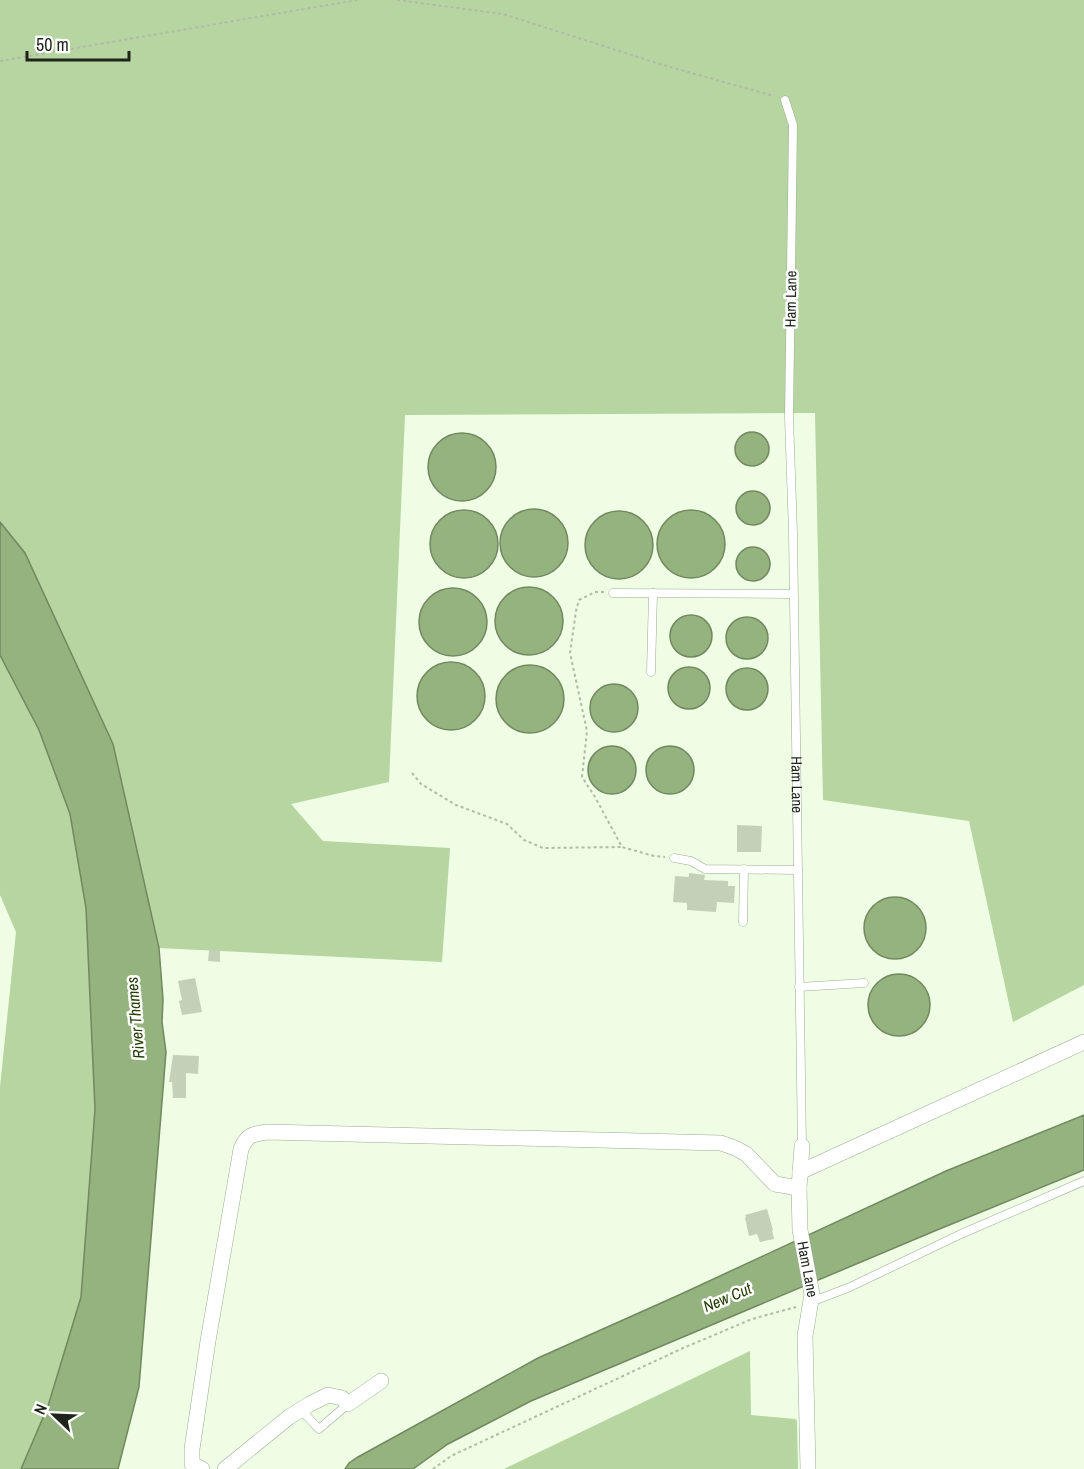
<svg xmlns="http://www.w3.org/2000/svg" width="1084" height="1469" font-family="'Archivo Narrow',sans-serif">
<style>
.green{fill:#b6d5a1}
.water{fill:#94b37e;stroke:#718860;stroke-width:1.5}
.building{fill:#c3d1b9}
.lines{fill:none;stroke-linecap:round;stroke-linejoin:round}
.service-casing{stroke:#9caa93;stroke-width:9}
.minor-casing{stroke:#9caa93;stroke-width:16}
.path{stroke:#afbba6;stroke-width:2;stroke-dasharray:3 3;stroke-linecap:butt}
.service{stroke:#fff;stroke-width:8}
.minor{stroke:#fff;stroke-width:15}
.labels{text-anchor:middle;stroke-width:5;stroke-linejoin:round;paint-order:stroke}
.street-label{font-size:15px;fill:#1f241b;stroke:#fff}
.water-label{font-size:16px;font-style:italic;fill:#233f04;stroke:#fff}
</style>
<rect width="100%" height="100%" fill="#eefde4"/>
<path class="green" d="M0,0H1084V985L1013,1022L969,821L823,800L815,413L405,415L389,782L291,804L323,841L450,848L442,962L159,948L113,744L0,522Z
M0,655L39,730L70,814L86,908L95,1109L81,1297L48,1406L21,1469H0V1087L16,932L0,895Z
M750,1351L751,1415L795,1419L797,1421L798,1469H504Z"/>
<path class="water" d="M735 449a17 17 0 1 1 34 0a17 17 0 1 1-34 0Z
M428 467a34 34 0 1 1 68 0a34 34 0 1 1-68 0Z
M736 508a17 17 0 1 1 34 0a17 17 0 1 1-34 0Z
M500 543a34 34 0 1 1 68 0a34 34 0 1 1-68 0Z
M430 544a34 34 0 1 1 68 0a34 34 0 1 1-68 0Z
M657 544a34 34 0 1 1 68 0a34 34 0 1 1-68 0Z
M585 545a34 34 0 1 1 68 0a34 34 0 1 1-68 0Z
M0,522L25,553L113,744L159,948L163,999L162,1022L166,1052L139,1387L118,1469H21L48,1406L81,1297L95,1109L86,908L70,814L39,730L0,655Z
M736 564a17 17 0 1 1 34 0a17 17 0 1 1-34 0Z
M495 621a34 34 0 1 1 68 0a34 34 0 1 1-68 0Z
M419 622a34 34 0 1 1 68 0a34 34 0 1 1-68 0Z
M670 636a21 21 0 1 1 42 0a21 21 0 1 1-42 0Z
M726 638a21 21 0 1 1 42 0a21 21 0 1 1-42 0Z
M417 696a34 34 0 1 1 68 0a34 34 0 1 1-68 0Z
M496 699a34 34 0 1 1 68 0a34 34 0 1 1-68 0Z
M668 688a21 21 0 1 1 42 0a21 21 0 1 1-42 0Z
M726 689a21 21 0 1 1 42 0a21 21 0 1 1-42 0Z
M590 708a24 24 0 1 1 48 0a24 24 0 1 1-48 0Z
M588 770a24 24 0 1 1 48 0a24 24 0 1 1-48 0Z
M646 770a24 24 0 1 1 48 0a24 24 0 1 1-48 0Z
M864 928a31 31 0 1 1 62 0a31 31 0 1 1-62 0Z
M868 1005a31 31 0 1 1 62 0a31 31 0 1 1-62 0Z
M1084,1115V1170L937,1230L531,1401L448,1444L413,1469H345L349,1463L358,1457L538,1358L679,1295L946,1171Z"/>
<path class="building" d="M737,825L762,826L761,852H737Z
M689,873L705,875L704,880L728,881V886H735L734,903L717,902L716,912L687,910V903L673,902L675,876L689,877Z
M209,950H220V962L208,961Z
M195,978L202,1012L182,1015L179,1001L182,1000L178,981Z
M173,1055L199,1056L198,1074L186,1073V1098H173L172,1082H169Z
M767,1209L773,1230H772L774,1239L760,1242L757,1234L749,1236L745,1218L746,1217L745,1215Z"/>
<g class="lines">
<defs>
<g id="service">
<path id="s1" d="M785,100L793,125L789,418L793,533L802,1146"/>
<path d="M613,593L793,594"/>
<path d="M651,672L653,593"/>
<path d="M674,858L691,861L705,869L798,870"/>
<path d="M743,922L744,869"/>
<path d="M799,987L864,983"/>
<path d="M811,1302L850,1287L961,1234L1084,1181"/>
<path d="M301,1410L319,1429L348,1404"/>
</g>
<g id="minor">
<path id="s2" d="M802,1146L799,1188L800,1230L812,1294L805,1336L808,1469"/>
<path d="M800,1172L1084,1042"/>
<path d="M202,1469L192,1464V1449L208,1341L241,1149C247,1135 252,1134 267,1132L721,1143L735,1148L746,1154L775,1184L799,1188"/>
<path d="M225,1469L289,1417L310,1404L328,1395L342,1398L348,1404L381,1381"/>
</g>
</defs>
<use href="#service" class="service-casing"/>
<use href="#minor" class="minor-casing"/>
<path class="path" d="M397,0L503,14L663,65L774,96
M0,61L357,0
M604,592H595L579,600L576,611L570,653L587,731L582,777L595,797L622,847L654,856L665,857
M412,773L421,784L456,805L507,824L524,840L543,848L622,847
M433,1469L451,1456L681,1349L752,1319L796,1307"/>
<use href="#service" class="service"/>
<use href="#minor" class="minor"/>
</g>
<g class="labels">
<g class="street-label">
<text transform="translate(791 299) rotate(-89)" y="5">Ham Lane</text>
<text dy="5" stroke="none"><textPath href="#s1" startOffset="686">Ham Lane</textPath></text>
<text dy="5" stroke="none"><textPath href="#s2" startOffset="124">Ham Lane</textPath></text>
</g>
<g class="water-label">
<text transform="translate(135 1018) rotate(-95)" y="6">River Thames</text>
<text transform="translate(727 1297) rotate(-23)" y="6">New Cut</text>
</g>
</g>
<g transform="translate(54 1415) rotate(293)" stroke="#ffffff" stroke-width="4.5" paint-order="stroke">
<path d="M0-4.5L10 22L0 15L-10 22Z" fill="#1f241b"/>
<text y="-9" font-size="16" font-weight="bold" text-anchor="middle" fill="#1f241b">N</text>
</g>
<path d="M27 51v9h102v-9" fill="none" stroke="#1f241b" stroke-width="3"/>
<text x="36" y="51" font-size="18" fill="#1f241b" stroke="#ffffff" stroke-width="4.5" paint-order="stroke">50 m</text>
</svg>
